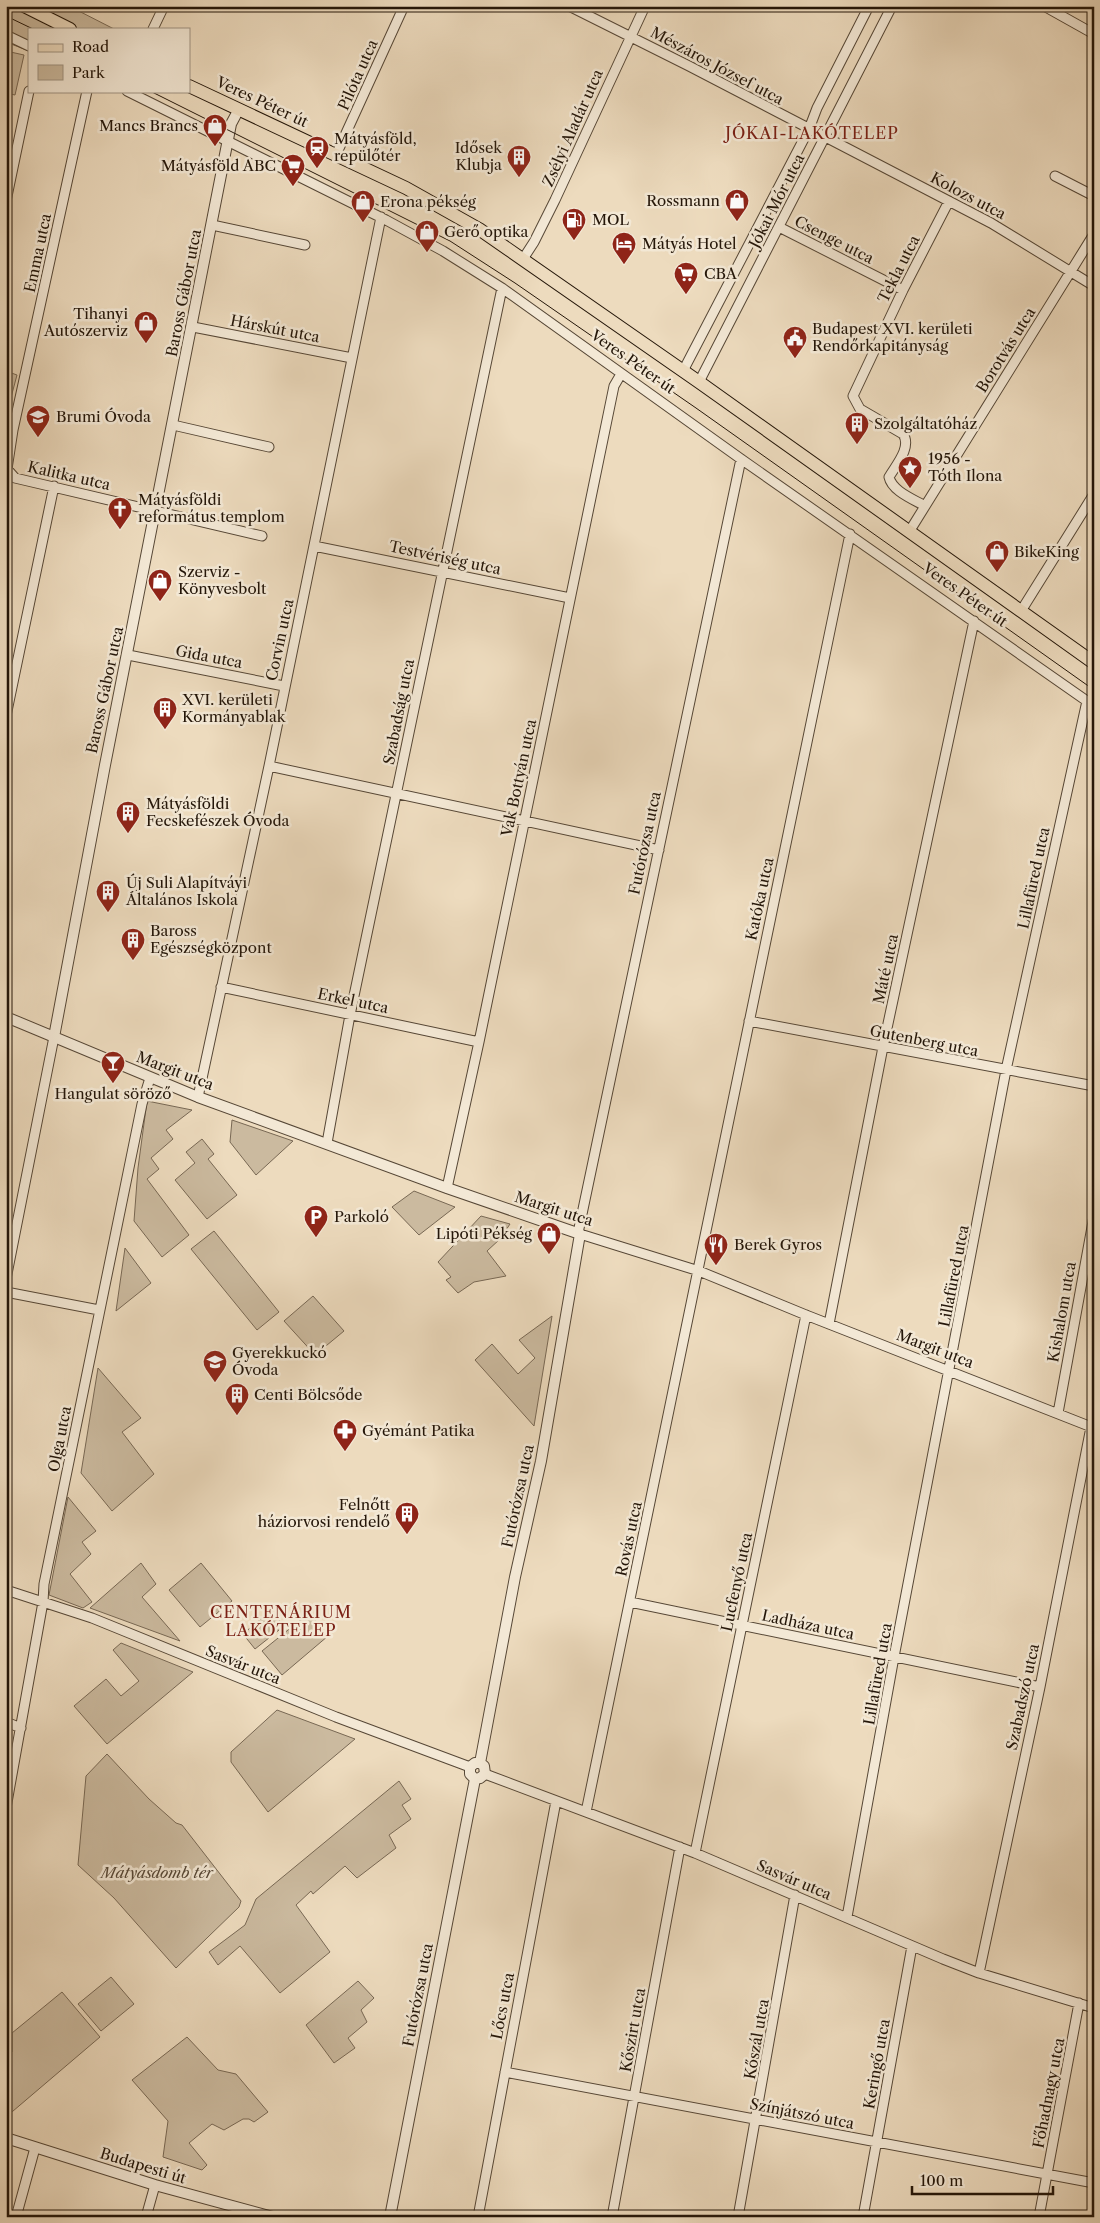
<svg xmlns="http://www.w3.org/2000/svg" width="1100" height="2223" font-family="'Libre Caslon Text',serif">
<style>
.green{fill:#cbba9f;stroke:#786854}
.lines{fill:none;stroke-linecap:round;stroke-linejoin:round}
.minor-casing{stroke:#564736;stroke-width:11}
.tertiary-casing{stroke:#564736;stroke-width:12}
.primary-casing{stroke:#241609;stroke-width:14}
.minor{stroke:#f3e8d5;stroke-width:9}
.tertiary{stroke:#f3e8d5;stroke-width:10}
.primary{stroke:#eddbbe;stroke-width:12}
.tram{stroke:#241609;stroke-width:1}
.labels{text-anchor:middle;stroke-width:5;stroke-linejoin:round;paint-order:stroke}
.street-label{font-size:15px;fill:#241609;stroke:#f3e8d5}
.poi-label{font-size:15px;fill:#241609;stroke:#f3e8d5;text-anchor:start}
.park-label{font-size:15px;font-style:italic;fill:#564736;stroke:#f3e8d5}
.neighbourhood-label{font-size:16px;letter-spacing:1px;fill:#7a1f14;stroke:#f3e8d5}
</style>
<rect width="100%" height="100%" fill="#eddbbe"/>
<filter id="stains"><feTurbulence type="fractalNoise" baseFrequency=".004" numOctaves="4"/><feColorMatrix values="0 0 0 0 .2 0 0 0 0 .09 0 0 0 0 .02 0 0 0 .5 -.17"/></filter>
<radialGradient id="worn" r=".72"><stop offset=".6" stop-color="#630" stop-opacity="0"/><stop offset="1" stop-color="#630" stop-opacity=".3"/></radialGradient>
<path class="green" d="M6,6H69L114,29H29V51L6,42Z
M6,51L24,55L15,95L6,93Z
M6,371L17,375L6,416Z
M147,1101L192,1110L166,1130L173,1139L151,1158L159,1169L147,1179L189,1235L162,1257L134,1221L138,1168Z
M232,1120L293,1141L256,1175L230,1142Z
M202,1139L214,1154L208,1159L237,1195L207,1219L175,1180L195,1163L186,1152Z
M414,1191L455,1207L419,1235L392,1207Z
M481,1216L510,1224L500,1239L487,1251L506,1276L474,1282L458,1293L446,1280L451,1277L438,1262Z
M214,1231L279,1312L257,1330L191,1249Z
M125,1248L151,1283L116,1311Z
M313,1296L344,1331L315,1355L284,1321Z
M552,1316L534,1426L475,1360L492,1344L518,1374L535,1358L519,1340Z
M98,1368L141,1418L122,1432L154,1474L112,1511L81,1473Z
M68,1497L96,1531L82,1542L91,1554L70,1574L92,1602L83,1608L49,1595Z
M141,1563L156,1584L142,1597L180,1641L90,1608Z
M201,1563L232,1601L200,1627L169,1590Z
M271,1610L284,1626L255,1649L243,1634Z
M309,1613L328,1636L282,1675L262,1651Z
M121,1643L193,1672L107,1744L74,1706L106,1679L121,1696L139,1681L113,1650Z
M277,1710L355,1739L268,1812L231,1762V1752Z
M107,1754L149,1799L176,1823L182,1825L241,1901L239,1907L176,1968L114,1898L78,1865L86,1776Z
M399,1781L411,1799L402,1805L411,1819L389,1835L396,1848L357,1878L345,1866L313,1894L311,1891L296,1905L330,1952L280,1993L240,1946L218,1965L209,1952L245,1925L256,1899Z
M111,1977L134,2004L101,2031L78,2004Z
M358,1981L374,1998L361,2010L367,2022L348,2038L355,2048L334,2063L306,2025Z
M62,1992L100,2037L6,2117V2057L12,2052V2033Z
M187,2037L218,2070L236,2074L268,2112L254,2122L249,2119H243L224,2130L212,2124L189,2143L207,2165L202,2170L163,2157L168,2121L132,2080Z"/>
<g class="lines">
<defs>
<path id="minor" d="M569,6L689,66L991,223L1094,286
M1044,6L1094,34
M153,29L164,6
M6,35L29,46
M87,91L13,430L7,469L15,478L262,536
M127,91L386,220L443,251L502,288L741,459L1094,706
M336,155L404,6
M1055,176L1094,196
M6,201L29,91
M212,225L305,245
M779,227L903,290
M523,259L534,242L555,200L645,6
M193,327L352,358
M683,371L809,129L817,108L869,6
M699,382L892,6
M173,425L269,447
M925,506C913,499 892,491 889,477C896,465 912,447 903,434L860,409L853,396L903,290L949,201
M909,532L1094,234
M314,546L570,598
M1021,611L1094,494
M128,655L284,686
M6,716L54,486
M269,766L659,850
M221,987L479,1042
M749,1021L1094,1086
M198,1097L269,766L381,217
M327,1143L350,1015L502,288
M447,1188L479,1042L614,386L621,374
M578,1233L741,459
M580,1234L699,1271L806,1315L1094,1428
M6,1279L54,1037
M6,1292L99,1310
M829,1324L883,1047L974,621
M1058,1413L1094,1216
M6,1590L92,1618L336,1717L470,1767
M630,1602L1040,1687
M6,1722L21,1728
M485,1774L695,1853L943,1959L979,1973L1094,2008
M6,1808L43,1602L44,1584L142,1104L150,1078
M586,1812L850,534
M695,1853L806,1315
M847,1917L894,1657L1006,1070L1087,701
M979,1973L1040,1687L1091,1427
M505,2072L1094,2183
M16,2217L35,2148
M146,2217L155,2185
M478,2217L556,1801
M612,2217L680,1847
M738,2217L795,1895
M863,2217L912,1946
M1039,2217L1079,2003"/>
<path id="tertiary" d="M6,1017L198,1097L447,1188L580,1234L541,1461L515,1577L480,1763
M54,1037L105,765L231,124L239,109
M475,1779L470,1774V1767L475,1763H480
M475,1779L480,1778L485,1774L484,1766L480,1763
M6,2138L155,2185L273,2217
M390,2217L475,1779"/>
<path id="primary" d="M24,6L70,29
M189,86L406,188L479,229L699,382L1094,663"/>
</defs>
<use href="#minor" class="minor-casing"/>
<use href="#tertiary" class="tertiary-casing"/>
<use href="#primary" class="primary-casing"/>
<use href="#minor" class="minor"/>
<use href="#tertiary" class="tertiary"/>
<use href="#primary" class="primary"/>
<path class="tram" d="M6,16L33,29
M150,91L450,241L515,283L696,408L1094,690"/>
</g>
<defs>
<symbol id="shop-pin" viewBox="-11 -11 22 30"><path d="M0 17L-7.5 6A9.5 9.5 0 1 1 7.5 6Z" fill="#8f2418" stroke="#f3e8d5"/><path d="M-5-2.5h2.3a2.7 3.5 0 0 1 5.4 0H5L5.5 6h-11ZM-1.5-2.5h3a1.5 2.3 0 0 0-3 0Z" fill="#fff"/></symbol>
<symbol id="station-pin" viewBox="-11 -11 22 30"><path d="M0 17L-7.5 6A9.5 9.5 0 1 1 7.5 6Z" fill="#8f2418" stroke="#f3e8d5"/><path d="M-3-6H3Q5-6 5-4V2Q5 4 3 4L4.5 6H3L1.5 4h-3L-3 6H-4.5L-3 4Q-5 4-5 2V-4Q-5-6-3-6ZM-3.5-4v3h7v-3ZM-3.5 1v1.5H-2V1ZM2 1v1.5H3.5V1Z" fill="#fff"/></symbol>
<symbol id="building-pin" viewBox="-11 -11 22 30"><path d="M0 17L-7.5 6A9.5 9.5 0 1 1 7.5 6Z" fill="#8f2418" stroke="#f3e8d5"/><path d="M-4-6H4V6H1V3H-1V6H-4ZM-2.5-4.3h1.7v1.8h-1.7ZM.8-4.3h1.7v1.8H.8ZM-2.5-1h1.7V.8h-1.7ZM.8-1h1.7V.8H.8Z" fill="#fff"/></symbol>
<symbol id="supermarket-pin" viewBox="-11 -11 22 30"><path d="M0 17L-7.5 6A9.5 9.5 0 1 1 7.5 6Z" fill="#8f2418" stroke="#f3e8d5"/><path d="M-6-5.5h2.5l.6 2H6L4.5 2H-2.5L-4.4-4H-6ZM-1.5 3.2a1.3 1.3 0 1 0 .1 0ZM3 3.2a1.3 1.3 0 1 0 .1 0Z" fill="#fff"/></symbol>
<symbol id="fuel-pin" viewBox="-11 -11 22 30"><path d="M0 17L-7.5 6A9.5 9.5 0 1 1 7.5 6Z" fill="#8f2418" stroke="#f3e8d5"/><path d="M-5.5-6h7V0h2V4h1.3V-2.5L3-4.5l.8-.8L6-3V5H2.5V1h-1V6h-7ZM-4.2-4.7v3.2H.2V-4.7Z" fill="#fff"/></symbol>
<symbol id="hotel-pin" viewBox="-11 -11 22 30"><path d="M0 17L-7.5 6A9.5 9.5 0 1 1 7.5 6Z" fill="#8f2418" stroke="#f3e8d5"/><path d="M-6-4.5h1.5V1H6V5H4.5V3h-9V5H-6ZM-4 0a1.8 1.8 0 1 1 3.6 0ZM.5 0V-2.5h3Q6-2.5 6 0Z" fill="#fff"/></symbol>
<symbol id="civic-pin" viewBox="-11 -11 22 30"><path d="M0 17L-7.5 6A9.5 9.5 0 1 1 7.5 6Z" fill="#8f2418" stroke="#f3e8d5"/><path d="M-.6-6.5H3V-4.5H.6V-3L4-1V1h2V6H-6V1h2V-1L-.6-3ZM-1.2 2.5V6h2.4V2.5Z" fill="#fff"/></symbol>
<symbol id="school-pin" viewBox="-11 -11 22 30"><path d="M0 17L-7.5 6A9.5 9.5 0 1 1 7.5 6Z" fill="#8f2418" stroke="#f3e8d5"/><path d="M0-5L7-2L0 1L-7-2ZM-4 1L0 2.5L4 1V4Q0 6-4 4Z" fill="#fff"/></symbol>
<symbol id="sight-pin" viewBox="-11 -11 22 30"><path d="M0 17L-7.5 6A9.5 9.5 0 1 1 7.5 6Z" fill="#8f2418" stroke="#f3e8d5"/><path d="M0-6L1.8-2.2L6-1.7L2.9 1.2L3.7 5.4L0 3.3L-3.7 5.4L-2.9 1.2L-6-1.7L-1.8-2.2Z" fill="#fff"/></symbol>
<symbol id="church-pin" viewBox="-11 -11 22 30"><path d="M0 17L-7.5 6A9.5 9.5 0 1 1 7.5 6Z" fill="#8f2418" stroke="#f3e8d5"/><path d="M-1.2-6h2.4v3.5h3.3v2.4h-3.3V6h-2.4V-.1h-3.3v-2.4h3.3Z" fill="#fff"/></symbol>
<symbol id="bar-pin" viewBox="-11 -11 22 30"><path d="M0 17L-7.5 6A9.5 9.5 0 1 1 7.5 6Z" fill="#8f2418" stroke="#f3e8d5"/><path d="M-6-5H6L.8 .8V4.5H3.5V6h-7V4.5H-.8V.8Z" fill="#fff"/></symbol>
<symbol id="parking-pin" viewBox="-11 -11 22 30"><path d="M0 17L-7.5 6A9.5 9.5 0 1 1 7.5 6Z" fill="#8f2418" stroke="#f3e8d5"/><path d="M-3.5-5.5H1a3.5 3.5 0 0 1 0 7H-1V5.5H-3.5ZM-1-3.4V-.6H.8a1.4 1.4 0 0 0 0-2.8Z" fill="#fff"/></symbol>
<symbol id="restaurant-pin" viewBox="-11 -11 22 30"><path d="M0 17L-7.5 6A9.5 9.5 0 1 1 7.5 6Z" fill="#8f2418" stroke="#f3e8d5"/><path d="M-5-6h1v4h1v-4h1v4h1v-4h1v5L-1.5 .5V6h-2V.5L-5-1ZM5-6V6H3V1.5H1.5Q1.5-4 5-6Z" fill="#fff"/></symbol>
<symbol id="pharmacy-pin" viewBox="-11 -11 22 30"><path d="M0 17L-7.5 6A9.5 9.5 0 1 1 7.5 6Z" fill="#8f2418" stroke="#f3e8d5"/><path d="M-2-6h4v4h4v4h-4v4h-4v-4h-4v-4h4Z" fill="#fff"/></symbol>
</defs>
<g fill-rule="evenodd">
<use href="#shop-pin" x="201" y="112" width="28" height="38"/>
<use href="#station-pin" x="303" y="134" width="28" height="38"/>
<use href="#building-pin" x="505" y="143" width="28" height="38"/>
<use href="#supermarket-pin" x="279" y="152" width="28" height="38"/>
<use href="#shop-pin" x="723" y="187" width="28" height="38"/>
<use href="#shop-pin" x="349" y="188" width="28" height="38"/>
<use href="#fuel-pin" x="560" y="206" width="28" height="38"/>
<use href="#shop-pin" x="413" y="218" width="28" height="38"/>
<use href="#hotel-pin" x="610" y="230" width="28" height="38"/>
<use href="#supermarket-pin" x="672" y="260" width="28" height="38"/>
<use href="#shop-pin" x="132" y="309" width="28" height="38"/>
<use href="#civic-pin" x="781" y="324" width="28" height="38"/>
<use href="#school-pin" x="24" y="403" width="28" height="38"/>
<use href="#building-pin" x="843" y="410" width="28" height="38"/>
<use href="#sight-pin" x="896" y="454" width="28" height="38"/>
<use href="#church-pin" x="106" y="495" width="28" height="38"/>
<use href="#shop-pin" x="983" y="538" width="28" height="38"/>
<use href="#shop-pin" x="146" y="567" width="28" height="38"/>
<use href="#building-pin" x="151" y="695" width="28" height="38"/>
<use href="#building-pin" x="114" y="799" width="28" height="38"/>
<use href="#building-pin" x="94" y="878" width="28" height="38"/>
<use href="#building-pin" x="119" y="926" width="28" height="38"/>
<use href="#bar-pin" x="99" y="1049" width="28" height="38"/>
<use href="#parking-pin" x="302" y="1203" width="28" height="38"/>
<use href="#shop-pin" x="535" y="1220" width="28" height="38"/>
<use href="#restaurant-pin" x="702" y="1231" width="28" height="38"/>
<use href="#school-pin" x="201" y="1348" width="28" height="38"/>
<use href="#building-pin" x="223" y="1381" width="28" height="38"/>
<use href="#pharmacy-pin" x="331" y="1417" width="28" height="38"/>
<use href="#building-pin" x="393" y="1500" width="28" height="38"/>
</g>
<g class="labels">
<g class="street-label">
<text transform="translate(717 66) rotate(28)" y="5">Mészáros József utca</text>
<text transform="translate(358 75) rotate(-66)" y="5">Pilóta utca</text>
<text transform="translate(262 102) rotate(25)" y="5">Veres Péter út</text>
<text transform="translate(573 128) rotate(-66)" y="5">Zsélyi Aladár utca</text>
<text transform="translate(968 196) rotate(28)" y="5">Kolozs utca</text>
<text transform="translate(777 201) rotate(-63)" y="5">Jókai Mór utca</text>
<text transform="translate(834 240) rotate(27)" y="5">Csenge utca</text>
<text transform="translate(38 253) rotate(-78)" y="5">Emma utca</text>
<text transform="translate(899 269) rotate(-63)" y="5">Tekla utca</text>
<text transform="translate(184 293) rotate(-79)" y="5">Baross Gábor utca</text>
<text transform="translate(275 329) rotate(11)" y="5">Hárskút utca</text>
<text transform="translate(1006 350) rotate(-58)" y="5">Borotvás utca</text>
<text transform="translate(633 362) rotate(35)" y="5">Veres Péter út</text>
<text transform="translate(69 476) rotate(13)" y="5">Kalitka utca</text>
<text transform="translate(445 558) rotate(12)" y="5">Testvériség utca</text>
<text transform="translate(965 595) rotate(35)" y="5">Veres Péter út</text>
<text transform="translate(280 640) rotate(-78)" y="5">Corvin utca</text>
<text transform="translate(209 657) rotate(11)" y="5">Gida utca</text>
<text transform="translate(105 690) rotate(-78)" y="5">Baross Gábor utca</text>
<text transform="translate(399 712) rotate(-79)" y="5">Szabadság utca</text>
<text transform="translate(519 778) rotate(-78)" y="5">Vak Bottyán utca</text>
<text transform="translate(645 843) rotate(-78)" y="5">Futórózsa utca</text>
<text transform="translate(1034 878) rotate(-78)" y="5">Lillafüred utca</text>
<text transform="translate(760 899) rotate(-78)" y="5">Katóka utca</text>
<text transform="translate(886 969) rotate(-78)" y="5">Máté utca</text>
<text transform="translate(353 1001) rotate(12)" y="5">Erkel utca</text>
<text transform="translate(924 1041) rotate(11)" y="5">Gutenberg utca</text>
<text transform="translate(175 1071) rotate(21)" y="5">Margit utca</text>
<text transform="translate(554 1209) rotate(18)" y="5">Margit utca</text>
<text transform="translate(954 1276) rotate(-79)" y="5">Lillafüred utca</text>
<text transform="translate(1062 1312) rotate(-80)" y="5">Kishalom utca</text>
<text transform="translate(935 1349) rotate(21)" y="5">Margit utca</text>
<text transform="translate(60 1439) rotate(-79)" y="5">Olga utca</text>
<text transform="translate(518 1496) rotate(-78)" y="5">Futórózsa utca</text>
<text transform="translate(629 1539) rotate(-78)" y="5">Rovás utca</text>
<text transform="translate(737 1582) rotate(-78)" y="5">Lucfenyő utca</text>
<text transform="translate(808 1625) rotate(12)" y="5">Ladháza utca</text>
<text transform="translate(243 1665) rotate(22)" y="5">Sasvár utca</text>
<text transform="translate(878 1674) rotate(-80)" y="5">Lillafüred utca</text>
<text transform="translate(1023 1697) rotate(-78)" y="5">Szabadszó utca</text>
<text transform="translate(794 1880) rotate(23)" y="5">Sasvár utca</text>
<text transform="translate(418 1995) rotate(-79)" y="5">Futórózsa utca</text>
<text transform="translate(503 2006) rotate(-79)" y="5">Lőcs utca</text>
<text transform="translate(633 2030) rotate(-80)" y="5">Kőszirt utca</text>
<text transform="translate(757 2039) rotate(-80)" y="5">Kőszál utca</text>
<text transform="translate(877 2064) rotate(-80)" y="5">Keringő utca</text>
<text transform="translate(1049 2093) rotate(-79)" y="5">Főhadnagy utca</text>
<text transform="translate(802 2114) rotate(11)" y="5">Színjátszó utca</text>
<text transform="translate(143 2166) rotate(17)" y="5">Budapesti út</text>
</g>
<g class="poi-label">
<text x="198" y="131" text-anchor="end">Mancs Brancs</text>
<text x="334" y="144">Mátyásföld,<tspan x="334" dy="17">repülőtér</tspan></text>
<text x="502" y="153" text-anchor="end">Idősek<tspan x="502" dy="17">Klubja</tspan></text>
<text x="276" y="171" text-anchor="end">Mátyásföld ABC</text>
<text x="720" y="206" text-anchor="end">Rossmann</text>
<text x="380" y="207">Erona pékség</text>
<text x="592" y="225">MOL</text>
<text x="444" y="237">Gerő optika</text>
<text x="642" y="249">Mátyás Hotel</text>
<text x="704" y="279">CBA</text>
<text x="128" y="319" text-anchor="end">Tihanyi<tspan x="128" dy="17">Autószerviz</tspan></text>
<text x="812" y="334">Budapest XVI. kerületi<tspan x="812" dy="17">Rendőrkapitányság</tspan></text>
<text x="56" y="422">Brumi Óvoda</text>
<text x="874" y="429">Szolgáltatóház</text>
<text x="928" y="464">1956 -<tspan x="928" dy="17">Tóth Ilona</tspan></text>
<text x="138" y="505">Mátyásföldi<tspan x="138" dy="17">református templom</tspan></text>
<text x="1014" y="557">BikeKing</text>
<text x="178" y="577">Szerviz -<tspan x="178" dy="17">Könyvesbolt</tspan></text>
<text x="182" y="705">XVI. kerületi<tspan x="182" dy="17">Kormányablak</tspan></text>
<text x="146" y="809">Mátyásföldi<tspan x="146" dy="17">Fecskefészek Óvoda</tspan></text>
<text x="126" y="888">Új Suli Alapítváyi<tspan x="126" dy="17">Általános Iskola</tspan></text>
<text x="150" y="936">Baross<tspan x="150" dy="17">Egészségközpont</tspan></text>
<text x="113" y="1099" text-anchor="middle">Hangulat söröző</text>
<text x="334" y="1222">Parkoló</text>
<text x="532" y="1239" text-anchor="end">Lipóti Pékség</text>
<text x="734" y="1250">Berek Gyros</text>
<text x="232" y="1358">Gyerekkuckó<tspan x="232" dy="17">Óvoda</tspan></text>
<text x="254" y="1400">Centi Bölcsőde</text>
<text x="362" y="1436">Gyémánt Patika</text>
<text x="390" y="1510" text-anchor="end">Felnőtt<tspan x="390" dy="17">háziorvosi rendelő</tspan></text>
</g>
<g class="park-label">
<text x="157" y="1878">Mátyásdomb tér</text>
</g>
<g class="neighbourhood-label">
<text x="812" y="139">JÓKAI-LAKÓTELEP</text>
<text x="281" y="1618">CENTENÁRIUM<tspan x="281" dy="18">LAKÓTELEP</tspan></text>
</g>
</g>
<rect width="1100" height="2223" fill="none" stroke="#eddbbe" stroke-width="25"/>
<rect x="8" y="8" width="1085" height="2208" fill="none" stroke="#241609" stroke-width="2.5"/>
<rect x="12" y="12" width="1075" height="2198" fill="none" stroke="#241609"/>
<rect x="28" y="28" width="162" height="65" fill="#f3e8d5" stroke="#a09483"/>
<rect x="38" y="44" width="25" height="8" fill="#eddbbe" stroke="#a09483"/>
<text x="72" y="52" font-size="15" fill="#241609">Road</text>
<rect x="38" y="65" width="25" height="15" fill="#cbba9f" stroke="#a09483"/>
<text x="72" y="78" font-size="15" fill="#241609">Park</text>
<path d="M912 2186v8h141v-8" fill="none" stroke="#241609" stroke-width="2.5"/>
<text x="920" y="2186" font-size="15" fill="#241609" stroke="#f3e8d5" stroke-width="4" paint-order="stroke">100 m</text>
<rect width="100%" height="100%" filter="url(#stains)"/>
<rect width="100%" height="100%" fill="url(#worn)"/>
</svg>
